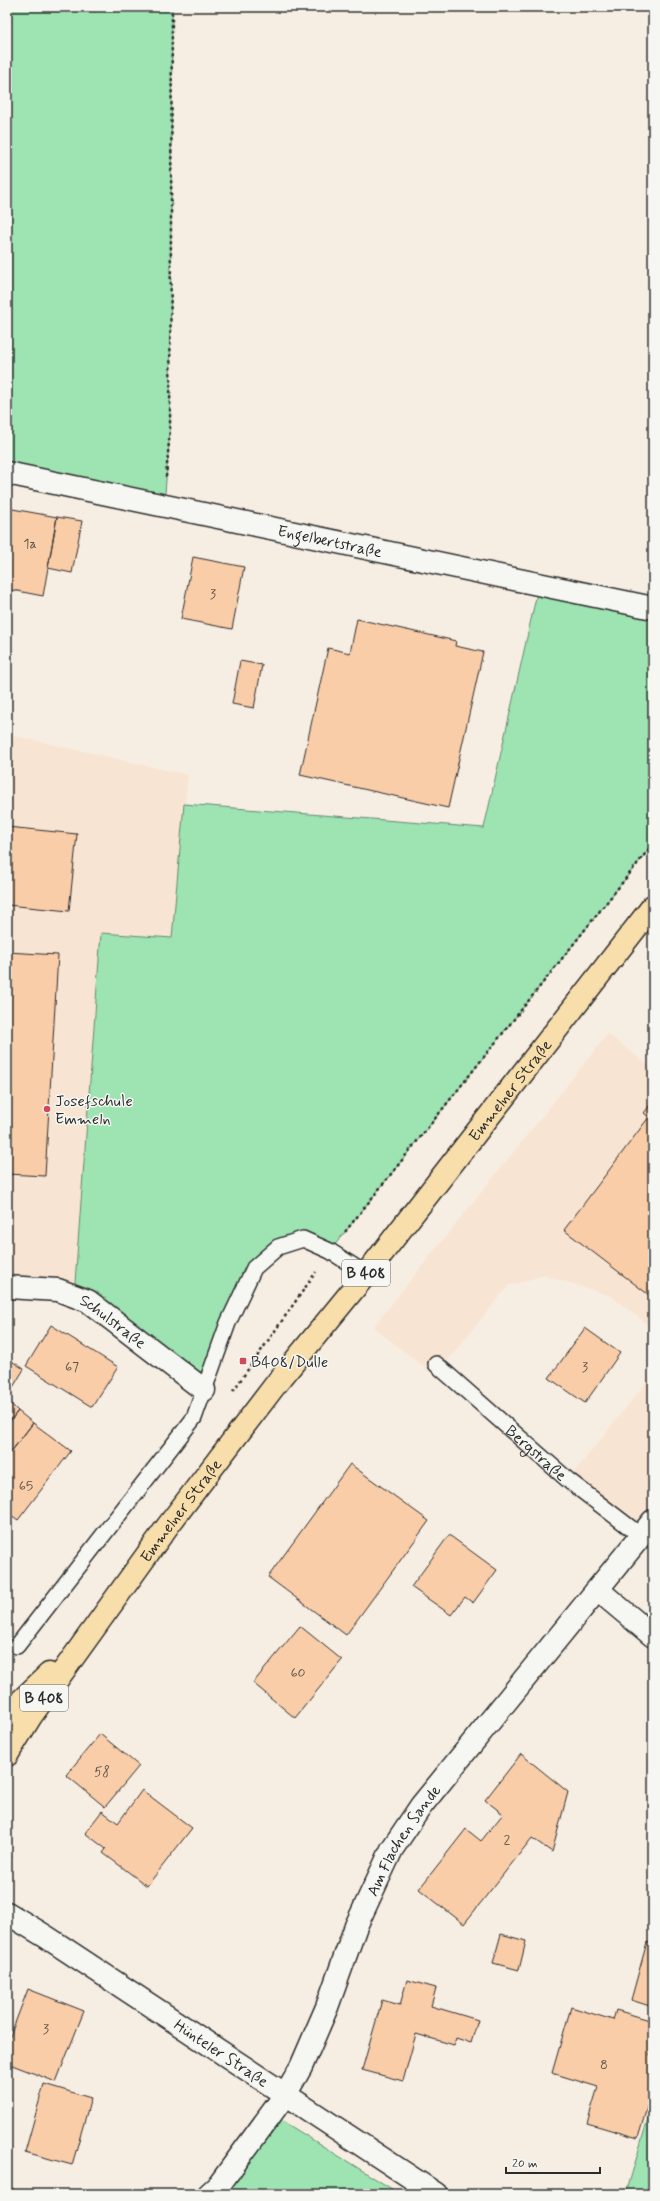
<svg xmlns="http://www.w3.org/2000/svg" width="660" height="2201" font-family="Mynerve,sans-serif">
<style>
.built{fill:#f8e4d2}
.green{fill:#9de4b2;stroke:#64886e}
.building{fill:#facda9;stroke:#2b2b2b}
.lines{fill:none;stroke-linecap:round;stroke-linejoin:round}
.service-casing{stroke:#2b2b2b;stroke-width:18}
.minor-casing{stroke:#2b2b2b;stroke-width:25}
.primary-casing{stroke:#2b2b2b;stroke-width:25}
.path{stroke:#2b2b2b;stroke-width:2.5;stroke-dasharray:3 3;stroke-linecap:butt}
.service{stroke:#f6f6f2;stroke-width:15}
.minor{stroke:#f6f6f2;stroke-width:22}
.primary{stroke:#f8deab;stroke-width:22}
.poi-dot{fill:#d1495b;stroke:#f6f6f2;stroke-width:1.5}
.labels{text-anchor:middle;stroke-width:3;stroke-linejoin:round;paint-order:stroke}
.number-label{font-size:14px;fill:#5f544a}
.shield{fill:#f6f6f2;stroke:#686867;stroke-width:1}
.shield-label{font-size:15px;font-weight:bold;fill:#2b2b2b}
.street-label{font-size:16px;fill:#2b2b2b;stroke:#f6f6f2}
.poi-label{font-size:16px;fill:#2b2b2b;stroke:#f6f6f2;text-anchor:start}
</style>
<rect width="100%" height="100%" fill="#f7eee3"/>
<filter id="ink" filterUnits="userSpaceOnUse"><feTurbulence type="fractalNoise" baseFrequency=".025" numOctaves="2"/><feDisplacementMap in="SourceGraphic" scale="8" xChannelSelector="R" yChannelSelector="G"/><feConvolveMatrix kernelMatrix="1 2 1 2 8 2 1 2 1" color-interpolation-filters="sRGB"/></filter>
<g filter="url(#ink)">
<path class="built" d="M7,734L188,775L172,938L101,933L75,1283L7,1280Z
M608,1034L653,1069V1329L611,1296L544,1275L508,1286L435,1376L373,1327Z
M653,1374V1521L641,1536L568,1480Z"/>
<path class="green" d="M7,7H172L170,430L164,506L7,473Z
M539,584L653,608V844L330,1251L303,1239L254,1268L204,1390L74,1296L101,933L172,938L184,804L484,828Z
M653,2101V2194H626Z
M271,2114L400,2194H209Z"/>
<path class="building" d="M7,508L57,517L43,596L7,589Z
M57,517L82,521L72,573L48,568Z
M193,557L244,567L232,629L181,619Z
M357,619L456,641L455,646L483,652L448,808L300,775L328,648L350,653Z
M240,661L262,665L254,708L232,704Z
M7,827L77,834L69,911L7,905Z
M7,952L58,955L45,1176L7,1174Z
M653,1101V1298L564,1230L649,1117L644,1113Z
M51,1325L118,1367L92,1407L26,1366Z
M585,1328L620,1353L585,1403L549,1378Z
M7,1358L24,1369L9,1394L7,1393Z
M7,1400L18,1411L7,1425Z
M18,1411L33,1423L11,1452L7,1449V1425Z
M33,1423L71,1451L18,1520L7,1512V1457Z
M350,1464L429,1521L346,1635L268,1577Z
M449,1535L497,1570L473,1603L465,1597L451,1615L411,1587Z
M300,1626L342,1660L295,1718L253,1683Z
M100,1734L139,1766L105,1807L66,1775Z
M521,1754L568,1792L552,1852L532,1838L464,1924L419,1889L466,1829L481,1841L503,1814L485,1800Z
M142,1790L192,1828L147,1886L103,1853L106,1849L85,1833L102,1811L118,1823Z
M501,1934L526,1941L519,1970L493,1963Z
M647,1942L653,1944V2007L631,2000Z
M407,1980L436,1988L431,2006L478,2020L471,2043L456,2038L454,2045L416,2034L403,2081L362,2070L382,2000L400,2005Z
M28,1989L84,2011L56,2082L7,2063V2044Z
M571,2007L613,2020L616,2010L653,2021V2043L650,2055L653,2056V2087L638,2138L587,2123L598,2087L552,2073Z
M44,2084L91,2098L72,2165L25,2152Z
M7,2185L21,2194H7Z"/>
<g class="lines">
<defs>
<g id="service">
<path id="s1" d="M436,1364L568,1480L641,1536"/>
<path d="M17,1646L194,1418L228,1323L254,1268L278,1247L303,1239L330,1251L366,1274"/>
</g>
<g id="minor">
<path id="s2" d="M7,473L653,608"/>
<path id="s3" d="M7,1287L58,1290L88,1301L204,1390"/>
<path d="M598,1590L653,1636"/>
<path id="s4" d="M7,1913L45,1936L436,2194"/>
<path id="s5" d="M209,2194L219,2185L285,2095L301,2067L327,2007L356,1926L392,1849L421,1806L653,1521"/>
</g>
<g id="primary">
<path d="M7,1714L49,1674"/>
<path id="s6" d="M7,1755L31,1716L167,1527L276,1384L366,1274L653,906"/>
</g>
</defs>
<use href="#service" class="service-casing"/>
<use href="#minor" class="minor-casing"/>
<use href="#primary" class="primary-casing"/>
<path class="path" d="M166,477L170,430L172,7
M345,1232L653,844
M233,1391L316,1272
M7,1853L12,1857"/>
<use href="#service" class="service"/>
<use href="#minor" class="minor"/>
<use href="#primary" class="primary"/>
</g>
</g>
<g class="poi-dot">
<circle cx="47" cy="1109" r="4"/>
<rect x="239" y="1357" width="8" height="8" rx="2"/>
</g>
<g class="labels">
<g class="number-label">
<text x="30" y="548">1a</text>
<text x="213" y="598">3</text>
<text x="72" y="1371">67</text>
<text x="585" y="1371">3</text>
<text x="26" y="1490">65</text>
<text x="298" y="1677">60</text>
<text x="102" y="1776">58</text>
<text x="507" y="1844">2</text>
<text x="46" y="2033">3</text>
<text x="604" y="2069">8</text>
</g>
<g class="shield">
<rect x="342" y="1260" width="48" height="26" rx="3"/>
<rect x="20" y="1685" width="48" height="26" rx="3"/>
</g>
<g class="shield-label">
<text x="366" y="1278">B 408</text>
<text x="44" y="1703">B 408</text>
</g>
<g class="street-label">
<text dy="6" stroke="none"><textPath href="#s2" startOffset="330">Engelbertstraße</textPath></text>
<text dy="6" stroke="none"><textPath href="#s6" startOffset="834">Emmelner Straße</textPath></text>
<text dy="6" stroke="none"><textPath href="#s3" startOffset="115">Schulstraße</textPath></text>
<text dy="6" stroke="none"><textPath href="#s1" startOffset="134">Bergstraße</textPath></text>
<text dy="6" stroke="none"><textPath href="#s6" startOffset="300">Emmelner Straße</textPath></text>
<text dy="6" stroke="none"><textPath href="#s5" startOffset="407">Am Flachen Sande</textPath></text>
<text dy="6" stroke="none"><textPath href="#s4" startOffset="256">Hünteler Straße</textPath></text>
</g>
<g class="poi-label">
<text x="55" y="1106">Josefschule<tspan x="55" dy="18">Emmeln</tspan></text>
<text x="251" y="1367">B408/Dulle</text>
</g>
</g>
<rect width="660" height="2201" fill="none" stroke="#f6f6f2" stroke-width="24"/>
<rect x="12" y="12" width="636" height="2177" fill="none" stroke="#2b2b2b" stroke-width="1.5" filter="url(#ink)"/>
<path d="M506 2167v6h94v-6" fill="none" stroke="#2b2b2b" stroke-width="2"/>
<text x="512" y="2167" font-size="12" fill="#2b2b2b" stroke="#f6f6f2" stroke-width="3" paint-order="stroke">20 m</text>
</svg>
